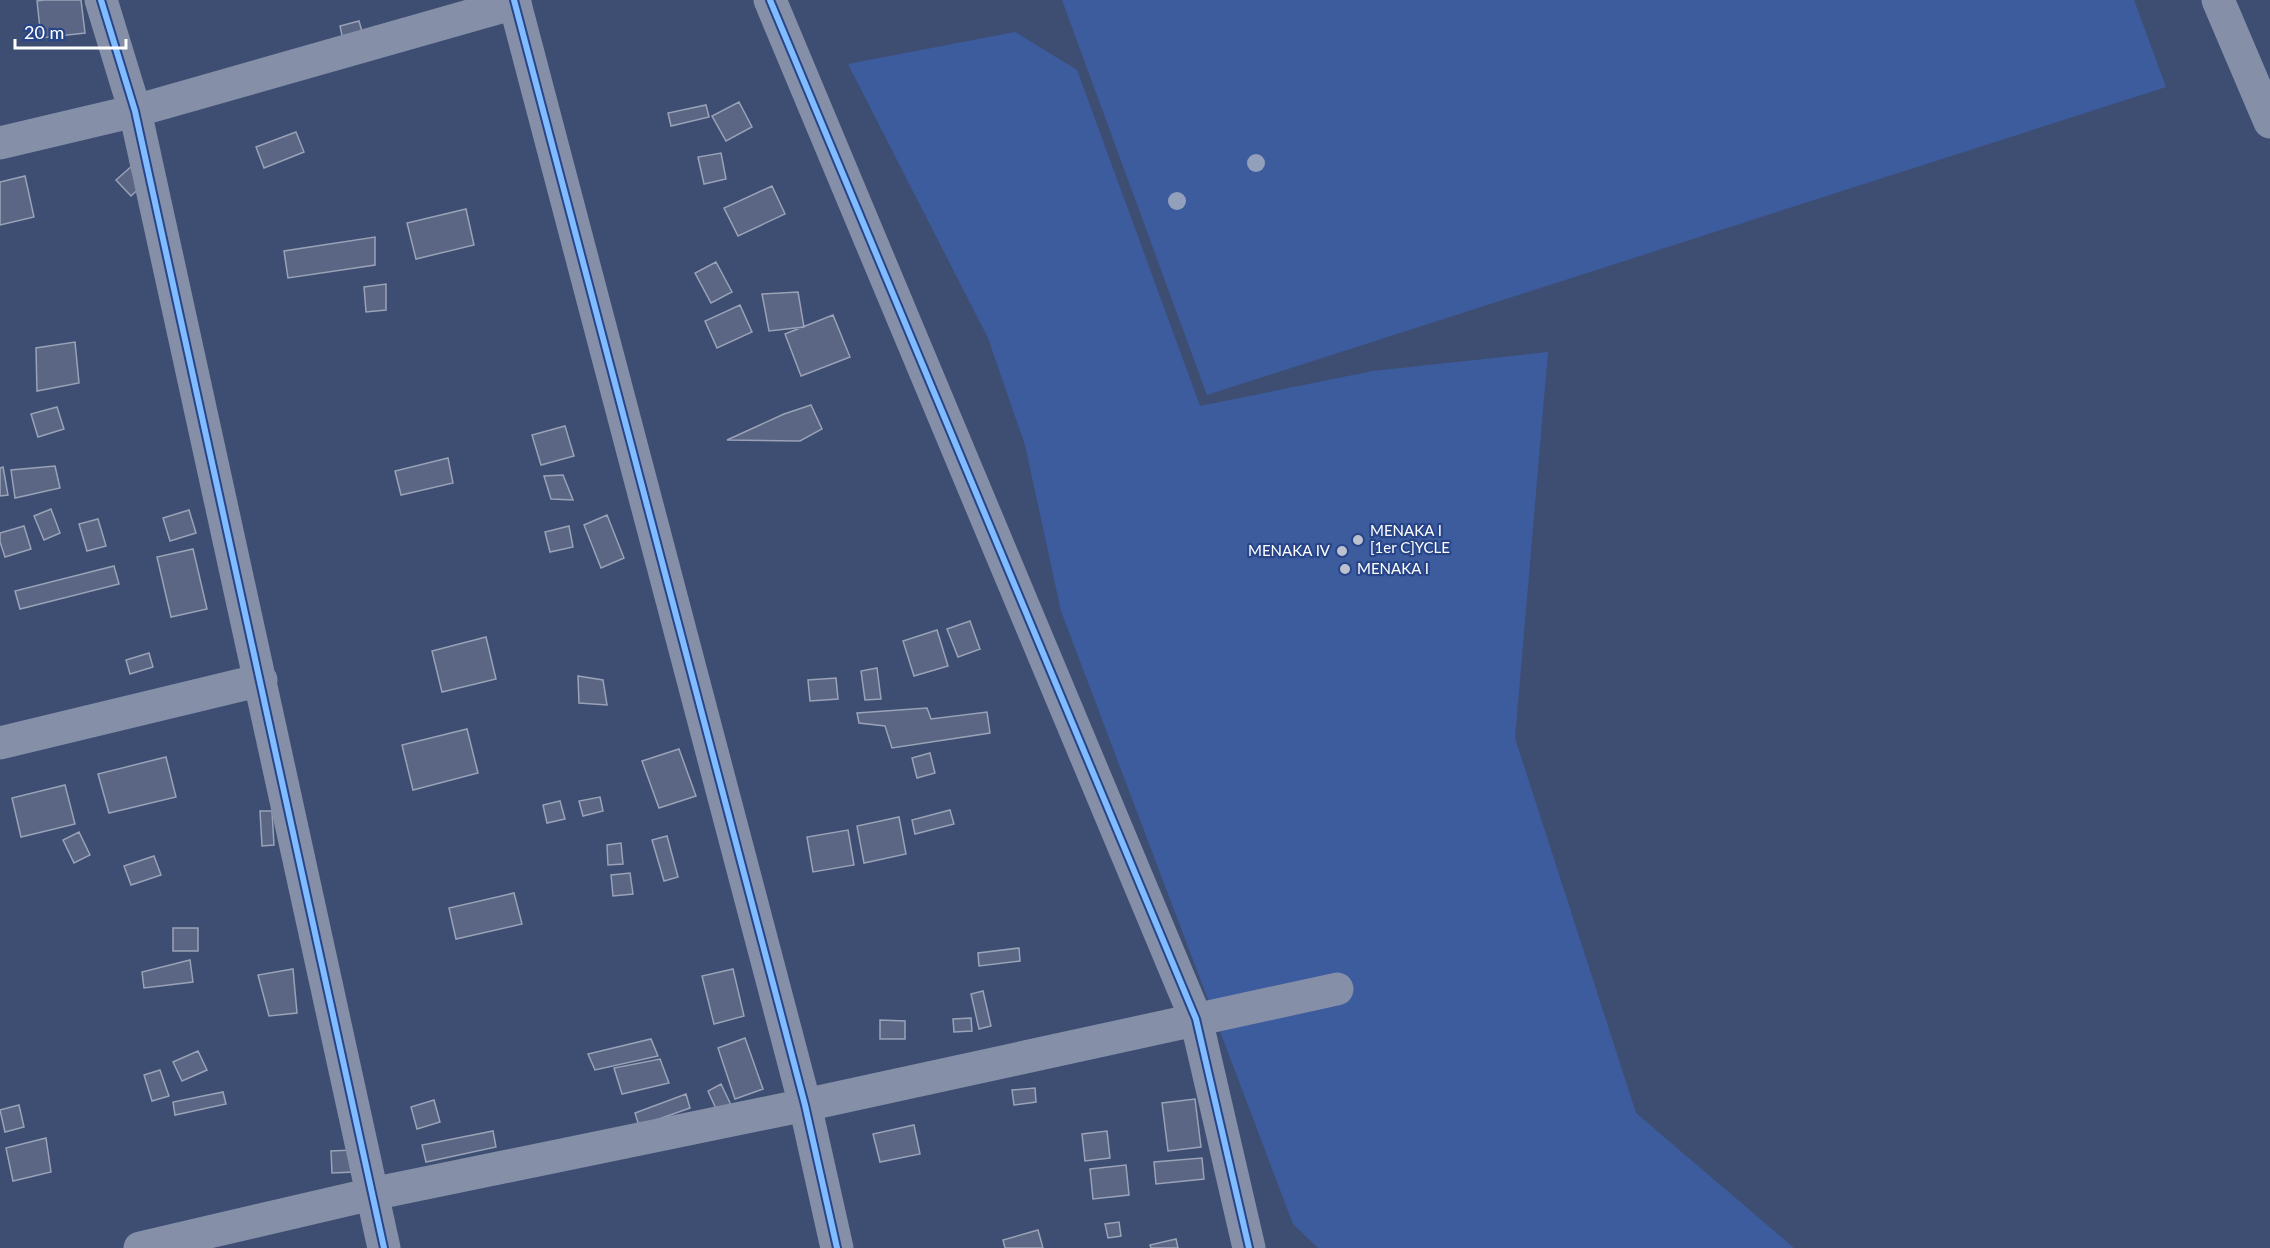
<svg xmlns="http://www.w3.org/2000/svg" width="2270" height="1248" font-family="Lato,sans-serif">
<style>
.green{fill:#3d5c9e}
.building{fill:#5a6684;stroke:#99a2b6;stroke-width:1.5}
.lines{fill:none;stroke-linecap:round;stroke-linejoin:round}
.minor{stroke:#858fa8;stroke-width:33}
.tertiary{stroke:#858fa8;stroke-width:33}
.cycleway-casing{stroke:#284589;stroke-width:10}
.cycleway{stroke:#80bcff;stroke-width:6}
.tree{fill:#93a0bc}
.poi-dot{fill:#bbc1ce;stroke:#284589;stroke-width:2}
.labels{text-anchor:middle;stroke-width:4.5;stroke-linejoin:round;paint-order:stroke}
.poi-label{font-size:15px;fill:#fff;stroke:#284589;text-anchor:start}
</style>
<rect width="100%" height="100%" fill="#3e4e73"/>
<path class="green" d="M1062,0H2134L2166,87L1207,395Z
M1015,32L1077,70L1200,406L1373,371L1548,352L1515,738L1636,1113L1794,1248H1318L1293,1224L1061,611L1025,445L988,338L848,64Z"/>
<path class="building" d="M44,0H81L85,33L41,38L37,1Z
M359,21L363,35L343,40L340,26Z
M739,102L752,127L726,141L712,116Z
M706,105L709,117L671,126L668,113Z
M296,132L304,152L264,168L256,147Z
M721,153L726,179L704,184L698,157Z
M133,165L147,181L131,196L116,180Z
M25,176L34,217L0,225V182Z
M772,186L785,214L738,236L724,208Z
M466,209L474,245L416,259L407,223Z
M375,237V265L288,278L284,251Z
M716,262L732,292L711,303L695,273Z
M386,284V310L366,312L364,287Z
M798,292L804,327L769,331L762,294Z
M740,305L752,332L717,348L705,321Z
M833,315L850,357L801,376L785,334Z
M75,342L79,383L37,391L36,348Z
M811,405L822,429L800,441L727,440L784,414Z
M57,407L64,429L38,437L31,414Z
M565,426L574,456L541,465L532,435Z
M448,458L453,483L401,495L395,471Z
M55,466L60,488L15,498L11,470Z
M3,467L8,495L0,496V468Z
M563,475L573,500L551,499L544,476Z
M51,509L60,533L44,540L34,516Z
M189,510L196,533L170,541L163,518Z
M607,515L624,558L601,568L584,525Z
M98,519L106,546L87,551L79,524Z
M24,526L31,549L5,557L0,542V533Z
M569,526L573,547L550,552L545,532Z
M193,549L207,609L171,617L157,557Z
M114,566L119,584L20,609L15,591Z
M970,621L980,649L958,657L947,629Z
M937,630L948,666L914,676L903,641Z
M486,637L496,679L442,692L432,651Z
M149,653L153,667L130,674L126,660Z
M877,668L881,699L865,700L861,671Z
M578,676L603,680L607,705L579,703Z
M836,678L838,699L810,701L808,680Z
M927,708L931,719L987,712L990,733L892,748L885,726L859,723L857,713Z
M467,729L478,773L413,790L402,745Z
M679,749L696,796L659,808L642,761Z
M930,753L935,773L917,778L912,758Z
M166,757L176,797L109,813L98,774Z
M65,785L75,824L21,837L12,798Z
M600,797L603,811L583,816L579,801Z
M560,801L565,819L547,823L543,805Z
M950,810L954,824L915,834L912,820Z
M260,811H272L274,845L262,846Z
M899,817L906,854L864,863L857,826Z
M848,830L854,865L813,872L807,837Z
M79,832L90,855L74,863L63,840Z
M667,836L678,877L664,881L652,840Z
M621,843L623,864L608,865L607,845Z
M154,856L161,875L131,885L124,866Z
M630,873L633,894L613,896L611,875Z
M514,893L522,924L456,939L449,908Z
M173,928H198V951H173Z
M1019,948L1020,961L979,966L978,953Z
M190,960L193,982L144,988L142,972Z
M293,969L297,1013L269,1016L258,975Z
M733,969L744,1016L714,1024L702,976Z
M983,991L991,1026L979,1029L971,994Z
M971,1018L972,1031L954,1032L953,1019Z
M880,1020L905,1021V1039H880Z
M745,1038L763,1089L735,1099L718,1048Z
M651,1039L658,1056L595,1070L588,1054Z
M198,1051L207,1070L182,1081L173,1062Z
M660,1059L669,1083L622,1094L614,1068Z
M160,1070L169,1096L152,1101L144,1075Z
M721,1084L732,1107L718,1113L708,1091Z
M1035,1088L1036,1102L1014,1105L1012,1090Z
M223,1092L226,1104L175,1115L173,1102Z
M686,1094L690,1108L639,1126L635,1113Z
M1195,1099L1201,1147L1168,1151L1162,1103Z
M434,1100L440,1122L417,1129L411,1107Z
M19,1105L24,1127L5,1132L0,1110Z
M914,1125L920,1154L880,1162L873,1134Z
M493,1131L496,1147L426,1162L422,1145Z
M1107,1131L1110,1158L1085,1161L1082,1134Z
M46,1138L51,1172L13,1181L6,1148Z
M353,1150L354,1172L332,1173L331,1151Z
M1202,1158L1204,1179L1156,1184L1154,1162Z
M1126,1165L1129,1195L1093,1199L1090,1169Z
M1119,1222L1121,1236L1108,1238L1105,1224Z
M1038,1230L1043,1248H1005L1003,1240Z
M1176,1239L1178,1248H1151L1150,1245Z"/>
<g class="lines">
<path class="minor" d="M101,0L135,111L384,1248
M770,0L1196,1019L1249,1248
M2218,0L2270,122
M0,143L135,111L515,3
M0,743L261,680
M140,1248L372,1194L805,1105L1337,989"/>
<path class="tertiary" d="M514,0L805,1105L837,1248"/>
<defs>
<path id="cycleway" d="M101,0L135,111L384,1248
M514,0L805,1105L837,1248
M770,0L1196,1019L1249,1248"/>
</defs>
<use href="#cycleway" class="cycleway-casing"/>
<use href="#cycleway" class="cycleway"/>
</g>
<g class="tree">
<circle cx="1256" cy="163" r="9"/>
<circle cx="1177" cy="201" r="9"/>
</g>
<g class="poi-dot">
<circle cx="1358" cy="540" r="6"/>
<circle cx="1342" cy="551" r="6"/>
<circle cx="1345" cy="569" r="6"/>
</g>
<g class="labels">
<g class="poi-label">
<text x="1370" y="536">MENAKA I<tspan x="1370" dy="17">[1er C]YCLE</tspan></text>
<text x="1330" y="556" text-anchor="end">MENAKA IV</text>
<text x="1357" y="574">MENAKA I</text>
</g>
</g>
<path d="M15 39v9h111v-9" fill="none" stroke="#ffffff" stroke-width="3"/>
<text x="24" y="39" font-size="18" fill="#ffffff" stroke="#284589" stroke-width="4.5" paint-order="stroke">20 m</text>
</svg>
